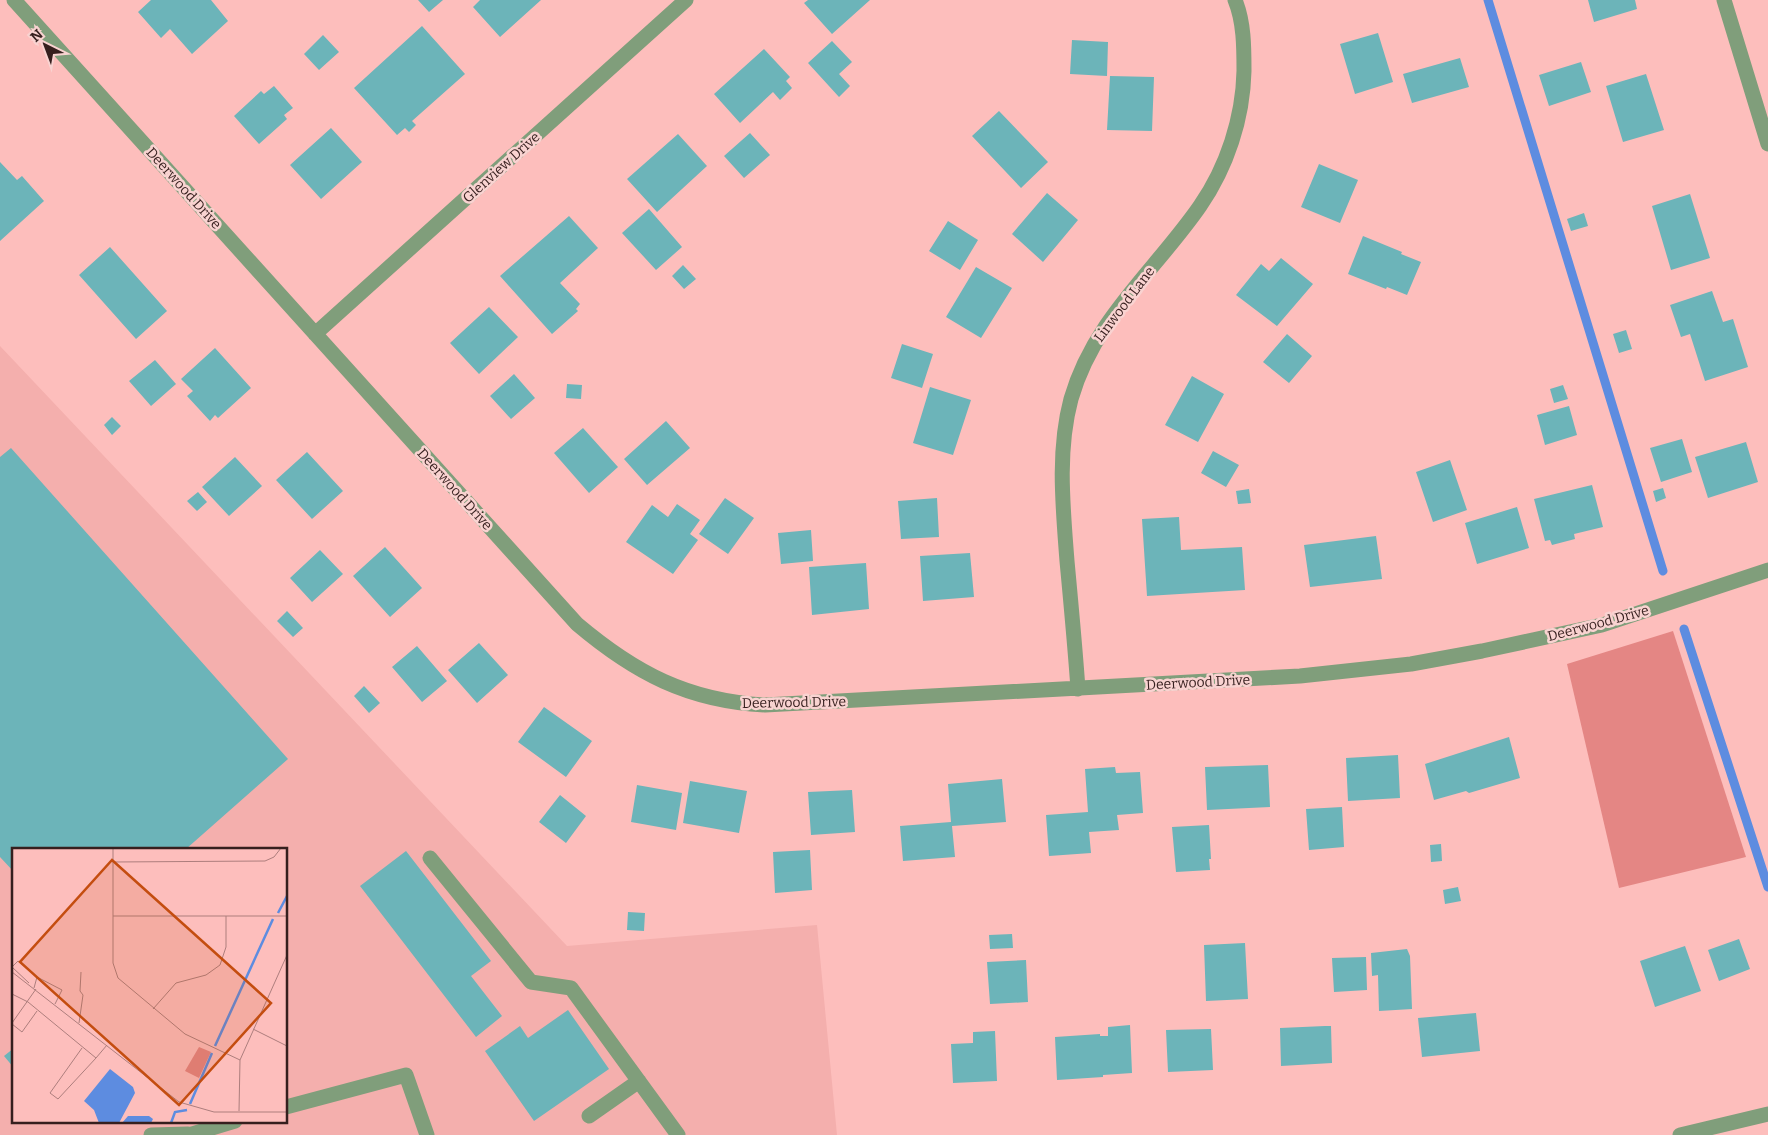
<svg xmlns="http://www.w3.org/2000/svg" width="1768" height="1135" font-family="Bitter,serif">
<style>
.built{fill:#f4afad;fill-rule:evenodd}
.green{fill:#e48684}
.lines{fill:none;stroke-linecap:round;stroke-linejoin:round}
.stream{stroke:#5d8ce0;stroke-width:9}
.building{fill:#6cb4b9}
.minor{stroke:#809e7b;stroke-width:15}
.labels{text-anchor:middle;stroke-width:5;stroke-linejoin:round;paint-order:stroke}
.street-label{font-size:14px;fill:#361f1e;stroke:#f9d3d1}
.inset-river{fill:none;stroke:#5d8ce0;stroke-width:2.5}
.inset-road{fill:none;stroke:#ad7e7d;stroke-width:1}
.view{fill:#c44d10;fill-opacity:0.15;stroke:#c44d10;stroke-width:2.5}
.inset-edge{fill:none;stroke:#361f1e;stroke-width:2.5}
</style>
<rect width="100%" height="100%" fill="#fdbebc"/>
<path class="built" d="M0,346L567,946L817,925L837,1135H0ZM14,849H286V1121H14Z"/>
<path class="green" d="M1673,631L1746,857L1619,888L1567,664Z"/>
<g class="lines">
<path class="stream" d="M1488,0L1663,571
M1684,629L1768,887"/>
</g>
<path class="building" d="M151,0H211L228,21L192,54L170,29L161,38L138,12Z
M418,0H443L429,12Z
M480,0H541L500,37L473,7Z
M808,0H870L832,34L804,3Z
M1588,0H1635L1637,9L1594,22Z
M422,26L465,74L412,121L416,125L409,132L405,128L397,135L354,88Z
M1378,33L1393,82L1355,94L1340,44Z
M323,35L339,52L319,70L304,54Z
M1072,40L1108,42L1107,76L1070,74Z
M832,41L852,62L839,74L850,86L839,97L808,63Z
M764,49L790,77L786,81L792,88L780,100L773,92L740,123L714,94Z
M1460,58L1469,87L1412,103L1403,74Z
M1581,62L1591,92L1549,106L1539,75Z
M1646,74L1664,130L1623,142L1606,86Z
M1110,76L1154,77L1152,131L1107,130Z
M274,86L293,108L284,115L287,119L259,144L234,116L261,91L264,94Z
M999,111L1048,162L1021,188L972,136Z
M331,128L362,162L321,199L290,165Z
M750,133L770,155L744,178L724,156Z
M678,134L707,166L657,212L627,179Z
M0,162L17,180L22,176L44,201L0,241Z
M1319,164L1358,180L1340,223L1301,207Z
M1047,193L1078,220L1043,262L1012,234Z
M1690,194L1710,258L1671,270L1652,206Z
M649,209L682,247L656,270L622,233Z
M1584,213L1588,226L1571,231L1567,219Z
M569,216L598,248L560,283L580,304L576,309L578,311L552,334L500,276Z
M948,221L978,240L960,270L929,251Z
M1363,236L1402,252L1401,254L1421,262L1407,295L1387,287L1386,289L1348,274Z
M110,247L167,311L136,339L79,275Z
M1281,258L1313,284L1277,326L1236,295L1261,264L1269,271Z
M683,265L696,279L684,289L672,276Z
M976,267L1012,288L981,338L946,317Z
M1712,291L1723,322L1733,319L1748,367L1705,381L1690,334L1681,337L1670,305Z
M489,307L518,337L479,374L450,343Z
M1626,330L1632,349L1619,353L1613,334Z
M1287,334L1312,356L1289,383L1263,362Z
M902,344L933,354L922,388L891,378Z
M215,348L251,388L218,418L215,415L210,421L187,396L193,391L181,379Z
M155,360L176,384L151,406L129,381Z
M514,374L535,398L511,419L490,396Z
M1192,376L1224,394L1198,442L1165,425Z
M567,384L582,385L581,399L566,398Z
M1563,385L1568,399L1554,403L1550,389Z
M930,387L971,400L953,455L913,443Z
M1569,406L1577,435L1545,445L1537,415Z
M112,417L121,426L112,435L104,425Z
M666,421L690,448L647,485L624,459Z
M583,428L618,467L589,493L554,453Z
M1682,439L1692,472L1661,482L1650,448Z
M1746,442L1758,482L1708,498L1695,457Z
M11,448L288,759L186,849H14V872L0,857V457Z
M1213,451L1239,465L1226,487L1201,473Z
M307,452L343,491L312,519L276,480Z
M235,457L262,486L229,516L202,487Z
M1450,460L1467,510L1433,522L1416,472Z
M1592,485L1603,527L1574,534L1575,539L1552,545L1550,540L1545,541L1534,499Z
M1663,488L1666,498L1656,502L1653,491Z
M1249,489L1251,503L1238,504L1236,491Z
M198,492L207,502L197,511L187,501Z
M725,498L754,518L728,554L699,534Z
M937,498L939,537L901,539L898,501Z
M677,504L700,520L690,534L698,540L673,574L626,542L652,505L668,517Z
M1517,507L1529,548L1477,564L1465,523Z
M1179,517L1181,550L1242,547L1245,590L1147,596L1142,519Z
M811,530L813,561L781,564L778,533Z
M1376,536L1382,579L1310,587L1304,545Z
M385,547L422,588L390,617L353,576Z
M320,550L343,574L312,602L290,578Z
M970,553L974,597L923,601L920,556Z
M866,563L869,609L812,615L809,567Z
M287,611L303,628L293,637L277,621Z
M479,643L508,675L477,703L448,670Z
M417,646L447,681L422,702L392,667Z
M364,686L380,703L369,713L354,696Z
M544,707L592,741L566,777L518,742Z
M1509,737L1520,778L1469,793L1466,791L1434,800L1425,764Z
M1398,755L1400,798L1348,801L1346,758Z
M1268,765L1270,807L1207,810L1205,767Z
M1115,767L1116,773L1140,772L1143,813L1117,815L1119,830L1089,832L1091,853L1049,856L1046,815L1088,812L1085,769Z
M1002,779L1006,822L952,826L955,857L903,861L900,826L951,822L948,784Z
M690,781L747,791L739,833L683,823Z
M637,785L682,793L676,830L631,822Z
M852,790L855,832L811,835L808,792Z
M560,795L586,816L566,843L539,822Z
M1342,807L1344,847L1309,850L1306,809Z
M1209,825L1211,859H1209L1210,870L1176,872L1172,827Z
M1441,844L1442,861L1431,862L1430,845Z
M810,850L812,890L775,893L773,852Z
M406,851L491,961L471,976L502,1016L476,1037L360,886Z
M1458,887L1461,901L1445,904L1443,890Z
M628,912L645,913L644,931L627,930Z
M1012,934L1013,948L990,949L989,935Z
M1739,939L1750,969L1719,981L1708,950Z
M1245,943L1248,999L1206,1001L1204,945Z
M1685,946L1701,991L1655,1007L1640,961Z
M1407,949L1410,956L1412,1009L1379,1011L1378,975L1372,976L1371,953Z
M1366,957L1367,990L1334,992L1332,958Z
M1026,960L1028,1002L990,1004L987,962Z
M568,1010L609,1069L534,1121L485,1051L520,1026L528,1038Z
M1476,1013L1480,1051L1422,1057L1418,1018Z
M1130,1025L1132,1073L1103,1075V1077L1057,1080L1055,1037L1100,1034V1036H1108V1027Z
M1325,1026H1331L1332,1063L1281,1066L1280,1028Z
M1211,1029L1213,1070L1168,1072L1166,1030Z
M995,1031L997,1081L953,1083L951,1044L973,1043V1032Z
M14,1048V1068L4,1056Z"/>
<g class="lines">
<path class="minor" d="M14,0L577,624C635,673 688,701 765,705L1300,676L1411,664L1482,651L1602,625L1768,570
M1724,0L1768,144
M315,334L686,0
M1078,689C1075,646 1071,604 1067,561C1063,508 1057,451 1071,399C1094,319 1155,271 1200,206C1227,167 1243,118 1244,71C1244,47 1244,22 1235,0
M430,858L531,982L571,988L678,1135
M286,1107L406,1075L427,1135
M589,1116L639,1081
M151,1135L188,1134
M189,1135L235,1121
M1680,1135L1768,1114"/>
</g>
<g class="labels">
<g class="street-label">
<text transform="translate(501 167) rotate(-42)" y="5">Glenview Drive</text>
<text transform="translate(184 188) rotate(48)" y="5">Deerwood Drive</text>
<text transform="translate(1124 304) rotate(-53)" y="5">Linwood Lane</text>
<text transform="translate(455 489) rotate(48)" y="5">Deerwood Drive</text>
<text transform="translate(1598 623) rotate(-15)" y="5">Deerwood Drive</text>
<text transform="translate(1198 682) rotate(-3)" y="5">Deerwood Drive</text>
<text transform="translate(794 702) rotate(-1)" y="5">Deerwood Drive</text>
</g>
</g>
<g transform="translate(12 848)">
<rect width="275" height="275" fill="#fdbebc"/>
<path d="M187,199L199,204L187,230L173,223Z" fill="#e48684"/>
<path d="M98,221L121,239L123,245L107,275H87L82,262L72,253ZM116,268H137L141,271L139,275H110Z" fill="#5d8ce0"/>
<path class="inset-river" d="M266,65L275,48M203,198L261,71M178,256L200,205M159,275L163,264L175,262"/>
<path class="inset-road" d="M101,0V115L106,130L173,186L228,212M101,14L253,13L262,9L269,0M101,68H275M0,119L6,113L25,129M0,119L17,135M0,124L167,254L202,264H275M22,140L25,129L50,142L43,156M0,146L16,154L84,210L95,197M141,161L164,135L194,127L208,117L214,99V68M0,175L24,141M67,175L71,147L68,143L69,124M0,176L10,184L25,163M241,181L275,198M70,200L38,245L46,251L84,210M227,263L228,212L275,107"/>
<path class="view" d="M100,12L259,155L167,257L8,114Z"/>
<rect width="275" height="275" class="inset-edge"/>
</g>
<g transform="translate(45 45) rotate(318)" stroke="#f9d3d1" stroke-width="4" paint-order="stroke">
<path d="M0-4L9 19L0 12L-9 19Z" fill="#361f1e"/>
<text y="-8" font-size="14" font-weight="bold" text-anchor="middle" fill="#361f1e">N</text>
</g>
</svg>
